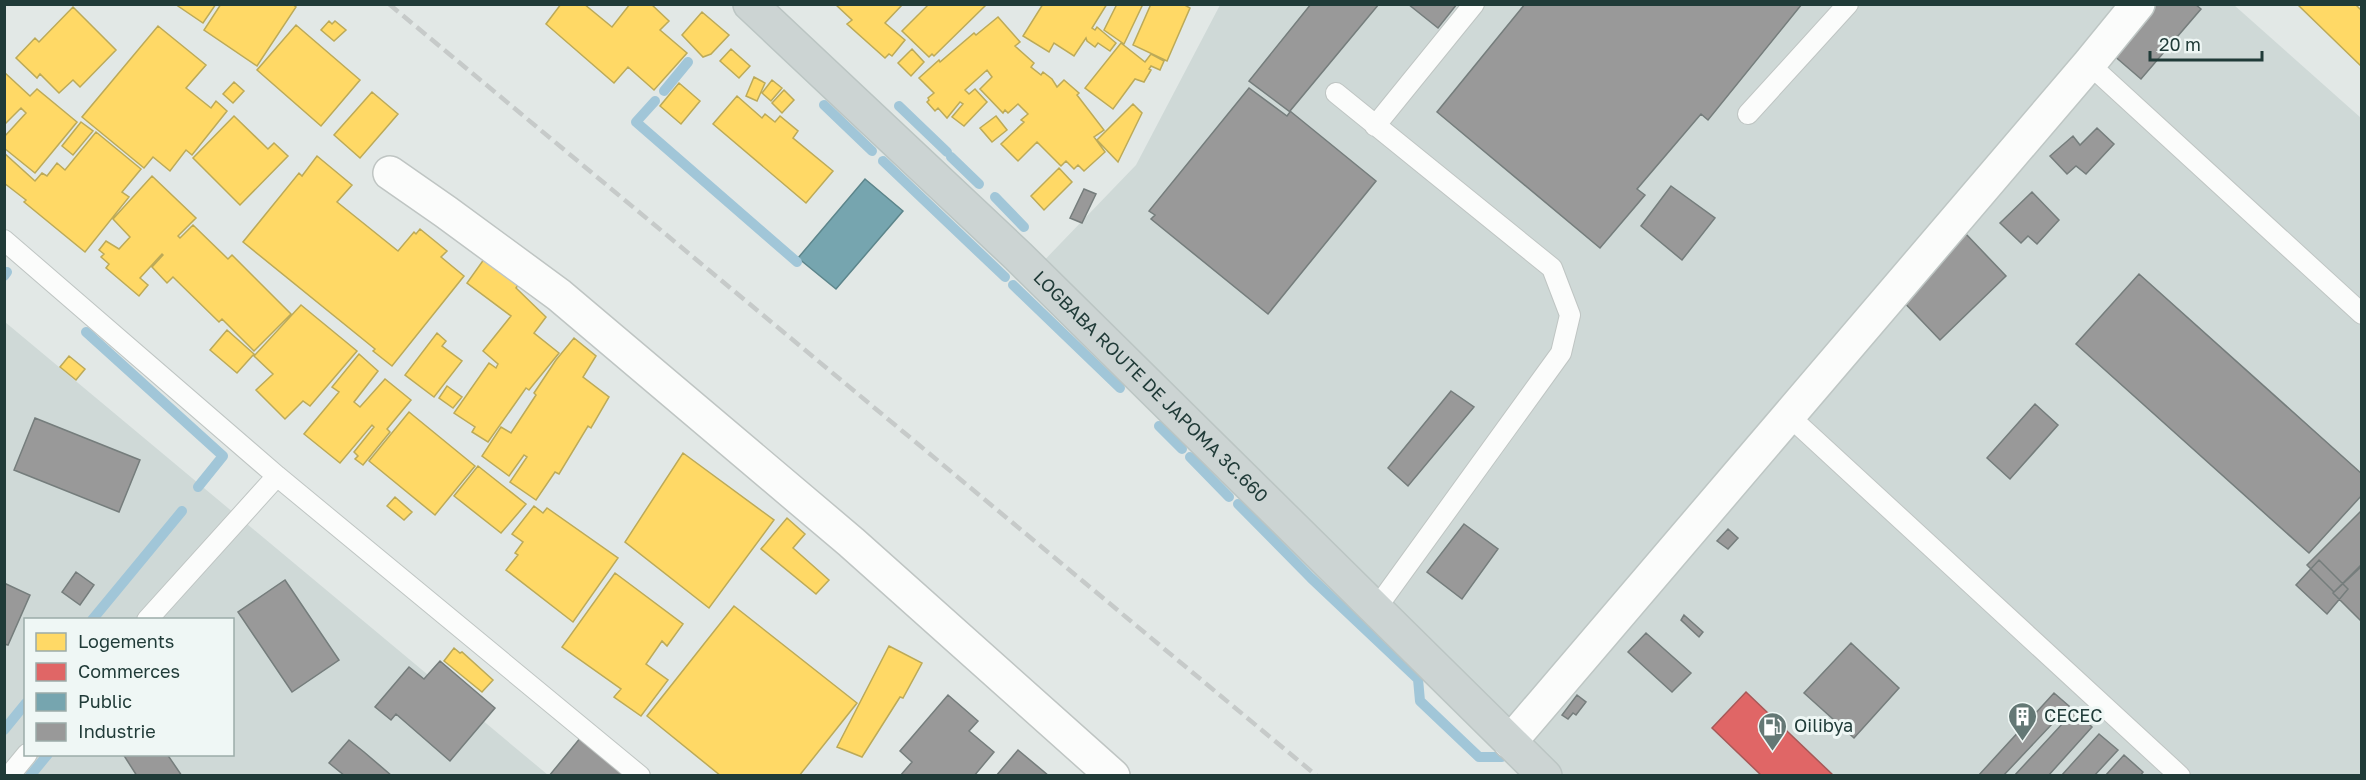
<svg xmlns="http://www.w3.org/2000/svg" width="2366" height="780" font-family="'Golos Text',sans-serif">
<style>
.built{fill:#cfd9d7;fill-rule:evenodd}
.homes{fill:#ffd966;stroke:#bcaa58;stroke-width:1.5}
.shops{fill:#e06666;stroke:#a65958;stroke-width:1.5}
.public{fill:#76a5af;stroke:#5c858b;stroke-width:1.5}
.industry{fill:#999;stroke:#757d7c;stroke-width:1.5}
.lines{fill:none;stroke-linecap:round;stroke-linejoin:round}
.stream{stroke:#a1c6d8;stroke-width:10}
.lane-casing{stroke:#bfc5c3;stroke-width:22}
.street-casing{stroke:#bfc5c3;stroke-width:36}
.secondary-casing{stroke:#bec6c4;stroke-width:36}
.primary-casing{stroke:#bbc5c3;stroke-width:36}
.lane{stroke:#fbfcfb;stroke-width:20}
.street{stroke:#fbfcfb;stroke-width:33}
.secondary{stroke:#fbfcfb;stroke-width:33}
.primary{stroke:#ccd4d3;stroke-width:33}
.rail{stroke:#c6cac9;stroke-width:4.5;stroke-dasharray:12 6;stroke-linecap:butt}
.labels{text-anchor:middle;stroke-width:6;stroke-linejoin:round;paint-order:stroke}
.street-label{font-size:18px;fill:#203b38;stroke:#eff7f5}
.poi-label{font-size:18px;fill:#203b38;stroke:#eff7f5;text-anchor:start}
</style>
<rect width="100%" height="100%" fill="#e2e8e6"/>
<path class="built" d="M1220,5H2234L2361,118V775H1560L1035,270L1136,165Z
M5,322L548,775H5ZM26,620H232V754H26Z"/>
<path class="homes" d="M175,4H216L203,23Z
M221,4H292L296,7L257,66L204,30Z
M561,4H584L612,27L630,4H651L669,21L660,30L687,53L654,90L628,67L614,83L546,24Z
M835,4H903L885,23L905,40L892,56L889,54L885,58L847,24L852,20Z
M930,4H987L934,56L932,54L929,57L902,31L928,5Z
M1043,4H1107L1092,28L1095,30L1097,27L1116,43L1110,51L1098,43L1095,47L1087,41L1086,38L1074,56L1054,43L1049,52L1023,36Z
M1117,4H1143L1124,44L1104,30Z
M1151,4H1183L1190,8L1167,61L1133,45Z
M2297,4H2355L2362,11V67Z
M73,7L116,50L80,87L73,80L59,93L40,74L37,78L16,58L35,38L39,42Z
M702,12L729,35L711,54L703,57L682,35Z
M998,17L1020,42L1015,46L1034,63L1031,67L1041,75L1043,72L1052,79L1057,87L1064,80L1079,93L1077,95L1104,130L1094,137L1105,152L1084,171L1078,165L1074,169L1066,161L1061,166L1037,142L1018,161L1001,144L1024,122L1021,120L1028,114L1018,104L1008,113L1005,110L1003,113L980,89L992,77L987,70L965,90L969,94L975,89L987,102L964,126L952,117L963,104L960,102L947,118L938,108L935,111L927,102L929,100L928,98L934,93L919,78L939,60L940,62L974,33L976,35Z
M329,21L332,24L335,21L346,30L334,41L321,30Z
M296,25L360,80L321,126L257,70Z
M158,26L206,65L186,88L211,108L216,101L227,111L192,155L186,150L170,171L153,157L144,168L82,117Z
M1121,43L1145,62L1151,54L1164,61L1160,70L1151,66L1149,69L1151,70L1144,82L1135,79L1113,109L1085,88Z
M731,49L750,66L739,78L720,61Z
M912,49L924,62L911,76L898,63Z
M4,72L30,96L37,89L77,122L35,173L4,148V137L26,113L21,108L4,125Z
M754,77L765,83L757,101L746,96Z
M772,80L782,88L771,101L762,93Z
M234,82L244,91L233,103L223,94Z
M679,83L700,101L681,124L660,106Z
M784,90L794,100L782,113L772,103Z
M372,92L398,114L360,158L334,135Z
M737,96L762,118L765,114L775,122L780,116L798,131L793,138L833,171L806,203L713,124Z
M1133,104L1142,113L1118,162L1097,140Z
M234,116L268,149L274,143L288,156L240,205L193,158Z
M996,116L1007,130L992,142L980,128Z
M81,122L93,131L73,155L62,146Z
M96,132L141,169L122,192L129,197L85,252L24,202L26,200L4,183V153L35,181L42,173L47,176L57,163L65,170Z
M317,156L352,185L337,202L398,251L414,232L416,234L420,229L447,251L441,257L464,276L392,366L373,351L375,349L243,242L299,173L302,176Z
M1059,168L1072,182L1044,210L1031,196Z
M152,176L196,218L178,236L180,238L193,225L228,259L232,255L291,314L254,351L222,319L219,322L173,277L167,283L152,267L163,255L162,254L140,278L148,285L139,296L106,268L109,264L101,257L104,254L99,250L106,241L119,249L130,237L113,219Z
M487,255L521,281L516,288L546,317L534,333L559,353L529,390L526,388L488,442L472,432L475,427L454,413L489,363L496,368L498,364L483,351L511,316L467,283Z
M301,305L357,351L310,406L303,401L285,419L256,390L273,374L254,356Z
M227,330L254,354L237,373L210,350Z
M437,333L446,341L442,346L462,361L434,397L405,375Z
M574,338L596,356L583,377L609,397L591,428L588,426L559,474L555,472L536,500L510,482L527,457L524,455L509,476L482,456L501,427L511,433L536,395L534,393L556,360Z
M359,354L378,371L354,402L360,407L385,379L411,400L387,429L390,432L363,465L355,459L358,456L354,452L374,427L372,425L340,463L304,434L339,392L332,387Z
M69,356L85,369L76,380L60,367Z
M447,386L462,397L453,408L439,398Z
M409,412L475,466L435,515L369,461Z
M683,453L774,520L709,608L625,542Z
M478,466L526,504L501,533L454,496Z
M395,497L412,512L404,520L387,506Z
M534,506L543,513L547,508L618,558L573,622L506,570L518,555L515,553L523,542L512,534Z
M787,518L805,534L793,548L829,580L816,594L761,549Z
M615,573L683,624L667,646L662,641L646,664L668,680L641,716L614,697L621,689L562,647Z
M734,606L857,703L799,776H721L647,716Z
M889,646L922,663L903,698L900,697L862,757L837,747Z
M454,648L460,653L462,652L493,680L482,692L444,661Z"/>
<path class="shops" d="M1746,692L1834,776H1762L1712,728Z"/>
<path class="public" d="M865,179L903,211L836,289L798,258Z"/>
<path class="industry" d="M1311,4H1379L1290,111L1376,181L1268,314L1151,219L1155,215L1149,211L1249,88L1287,116L1290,112L1249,81Z
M1408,4H1457L1438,28Z
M1525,4H1802L1708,120L1701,114L1637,189L1645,195L1600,248L1437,112Z
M2140,4H2195L2201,9L2141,79L2105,48Z
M2097,128L2114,144L2086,174L2076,166L2067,174L2050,156L2073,136L2080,145Z
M1671,186L1715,218L1682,260L1641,226Z
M1084,189L1096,194L1082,223L1070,218Z
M2032,192L2059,220L2037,244L2028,236L2021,243L2000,223Z
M1965,233L2006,276L1940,340L1898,296Z
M2139,274L2362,474V495L2309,553L2076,344Z
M1451,391L1474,407L1408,486L1388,468Z
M2035,404L2058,425L2010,479L1987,458Z
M35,418L140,460L119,512L14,470Z
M2362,510V564L2334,592L2307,565Z
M1464,524L1498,549L1462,599L1427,572Z
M1728,529L1738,538L1728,549L1717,541Z
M2319,560L2348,589L2327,614L2296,585Z
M2362,566V622L2333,593Z
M76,572L94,585L80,605L62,592Z
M285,580L339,660L292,692L238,612Z
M4,583L30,595L8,645L4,644Z
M1684,615L1703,632L1699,637L1681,620Z
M1646,633L1691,673L1672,692L1628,652Z
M1851,643L1899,688L1854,738L1804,693Z
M440,661L495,708L450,761L396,714L391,720L375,707L409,667L424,679Z
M2054,693L2069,706L2003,776H1978Z
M948,695L978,721L969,731L994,752L974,776H900L912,762L900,751Z
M1577,695L1586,702L1576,715L1573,713L1568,719L1562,715Z
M2075,710L2092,727L2048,776H2014Z
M2099,734L2118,750L2094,776H2061Z
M581,737L627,776H549Z
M349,740L364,752L392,776H345L329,763Z
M1018,750L1049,776H996Z
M123,754H167L182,776H137Z
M2124,755L2143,772L2140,776H2105Z"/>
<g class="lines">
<path class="stream" d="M664,91L688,62
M655,101L636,122L797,262
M824,105L872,151
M899,106L947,152
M951,157L979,184
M883,161L1005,277
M995,197L1024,227
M4,276L7,272
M1013,285L1120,388
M86,332L223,456L198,487
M1159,426L1182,449
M1190,457L1229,497
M1238,504L1311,578L1418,679L1420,701L1479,757H1502
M92,620L182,511
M4,730L26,703
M30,776L48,754"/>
<defs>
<path id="lane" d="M2089,64L2362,314
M1336,93L1552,268L1570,315L1561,353L1375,610
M1748,114L1848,4
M1375,126L1474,4
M4,240L277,476L640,776
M1789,416L2180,776
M147,620L277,476
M9,776L27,754"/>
<path id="street" d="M390,173L446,212L559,295L851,542L1113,776"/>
<path id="secondary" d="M1510,742L2089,64L2138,4"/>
<g id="primary">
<path id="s1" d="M750,4L1018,256L1545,776"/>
</g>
</defs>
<use href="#lane" class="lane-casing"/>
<use href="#street" class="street-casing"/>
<use href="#secondary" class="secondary-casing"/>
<use href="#primary" class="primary-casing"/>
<use href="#lane" class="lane"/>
<use href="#street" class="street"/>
<use href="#secondary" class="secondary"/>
<use href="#primary" class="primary"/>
<path class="rail" d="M389,4L1317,776"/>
</g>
<defs>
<symbol id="building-pin" viewBox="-11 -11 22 30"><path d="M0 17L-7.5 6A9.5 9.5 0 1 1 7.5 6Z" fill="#647875" stroke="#eff7f5"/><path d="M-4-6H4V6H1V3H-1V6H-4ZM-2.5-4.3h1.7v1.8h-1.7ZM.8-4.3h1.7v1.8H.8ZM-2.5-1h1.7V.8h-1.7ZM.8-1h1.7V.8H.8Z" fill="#fff"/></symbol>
<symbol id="fuel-pin" viewBox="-11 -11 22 30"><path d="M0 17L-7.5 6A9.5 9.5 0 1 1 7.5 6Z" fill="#647875" stroke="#eff7f5"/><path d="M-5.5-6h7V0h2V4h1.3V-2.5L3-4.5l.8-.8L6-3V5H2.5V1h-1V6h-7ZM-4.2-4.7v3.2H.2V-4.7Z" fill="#fff"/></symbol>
</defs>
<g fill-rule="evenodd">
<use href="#building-pin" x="2006" y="700" width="33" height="45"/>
<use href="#fuel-pin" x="1756" y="710" width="33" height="45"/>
</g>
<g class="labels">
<g class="street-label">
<text dy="6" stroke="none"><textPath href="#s1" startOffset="554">LOGBABA ROUTE DE JAPOMA 3C.660</textPath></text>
</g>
<g class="poi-label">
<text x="2044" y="722">CECEC</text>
<text x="1794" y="732">Oilibya</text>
</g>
</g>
<rect width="2366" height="780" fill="none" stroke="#203b38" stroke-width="12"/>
<rect x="24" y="618" width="210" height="138" fill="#eff7f5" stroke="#9caca9" stroke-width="1.5"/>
<rect x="36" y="633" width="30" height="18" fill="#ffd966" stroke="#9caca9" stroke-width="1.5"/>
<text x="78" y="648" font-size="18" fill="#203b38">Logements</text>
<rect x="36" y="663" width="30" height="18" fill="#e06666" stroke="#9caca9" stroke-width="1.5"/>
<text x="78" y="678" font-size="18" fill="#203b38">Commerces</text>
<rect x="36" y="693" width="30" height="18" fill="#76a5af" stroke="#9caca9" stroke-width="1.5"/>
<text x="78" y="708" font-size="18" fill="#203b38">Public</text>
<rect x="36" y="723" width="30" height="18" fill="#999999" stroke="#9caca9" stroke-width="1.5"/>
<text x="78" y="738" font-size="18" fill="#203b38">Industrie</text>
<path d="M2150 51v9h112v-9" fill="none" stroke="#203b38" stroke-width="3"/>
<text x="2159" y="51" font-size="18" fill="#203b38" stroke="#eff7f5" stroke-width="4.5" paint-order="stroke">20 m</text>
</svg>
